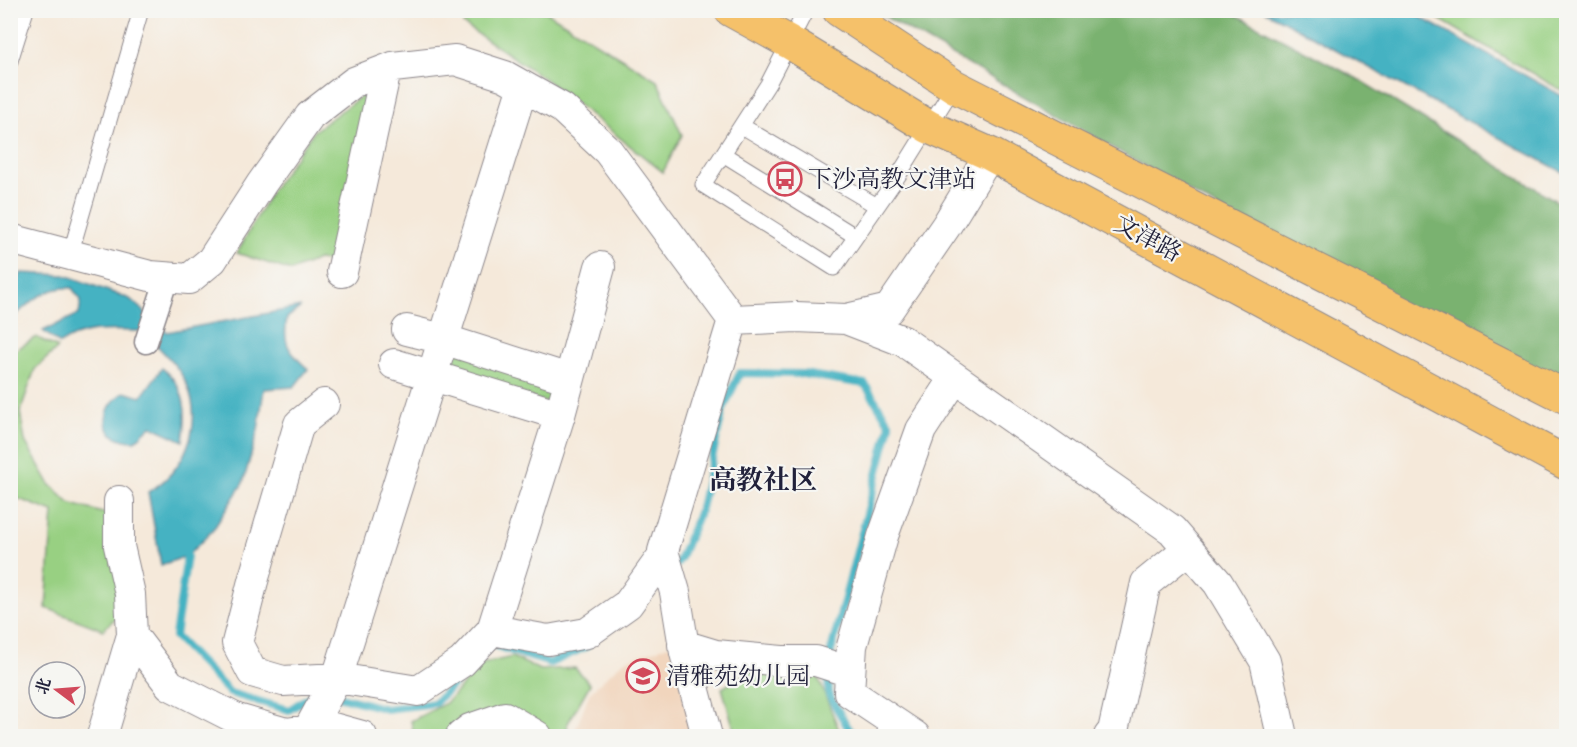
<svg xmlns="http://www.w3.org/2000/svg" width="1577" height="747" font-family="Alegreya,'Noto Serif SC',serif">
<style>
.built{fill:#f1d5bd}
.green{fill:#98d082;stroke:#5d795e;stroke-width:1.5}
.forest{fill:#7ab270;stroke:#4e6a56;stroke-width:1.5}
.water{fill:#45b2c2;stroke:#346a7e;stroke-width:1.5}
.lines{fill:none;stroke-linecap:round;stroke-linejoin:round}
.stream{stroke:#45b2c2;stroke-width:8}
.service-casing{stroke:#8c868a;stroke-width:17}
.pedestrian-casing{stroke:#8c868a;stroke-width:25}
.minor-casing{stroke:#8c868a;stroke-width:32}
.primary-casing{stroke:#8c868a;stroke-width:35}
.service{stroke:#fff;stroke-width:15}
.pedestrian{stroke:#fff;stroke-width:22}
.minor{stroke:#fff;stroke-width:30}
.primary{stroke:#f5c16b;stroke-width:33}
.labels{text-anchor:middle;stroke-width:4.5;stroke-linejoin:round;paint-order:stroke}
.poi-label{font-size:24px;fill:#22223b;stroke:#f6f6f2;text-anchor:start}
.street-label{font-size:24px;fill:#22223b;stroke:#f6f6f2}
.quarter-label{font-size:27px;font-weight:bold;fill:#22223b;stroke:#f6f6f2}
</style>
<rect width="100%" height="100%" fill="#f6f6f2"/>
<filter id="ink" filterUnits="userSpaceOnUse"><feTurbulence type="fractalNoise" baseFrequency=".0167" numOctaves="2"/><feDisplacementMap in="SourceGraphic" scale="12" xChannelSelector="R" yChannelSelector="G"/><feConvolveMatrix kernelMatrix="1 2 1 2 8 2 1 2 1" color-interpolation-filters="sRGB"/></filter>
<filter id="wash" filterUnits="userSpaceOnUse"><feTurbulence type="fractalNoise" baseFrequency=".008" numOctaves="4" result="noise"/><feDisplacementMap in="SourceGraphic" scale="24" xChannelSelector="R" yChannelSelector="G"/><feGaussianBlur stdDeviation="1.35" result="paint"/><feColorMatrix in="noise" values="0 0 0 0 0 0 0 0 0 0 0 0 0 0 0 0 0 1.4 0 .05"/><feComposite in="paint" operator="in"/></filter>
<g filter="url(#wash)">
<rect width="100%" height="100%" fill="#f5e9da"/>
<path class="built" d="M670,645L695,736H573L590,692L625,660Z"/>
<path class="green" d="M468,11H545L657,80L682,135L663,172L548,81L463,24Z
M1425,11H1566V93Z
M371,89L334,262L318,260L291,271L237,253L272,190L314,131Z
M36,337L58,348L35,369L20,412L25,441L49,483L69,503L113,516L122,612L103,630L46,608L53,512L11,496V353Z
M452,349L558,383L551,404L445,369Z
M512,657L540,670L575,668L590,684L567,725L569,736H519L514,731L471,736H414L411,721L446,703L482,664Z
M812,662L839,730L838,736H736L722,688L760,665Z"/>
<path class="forest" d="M875,11H1229L1356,78L1566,207V408Z"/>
<path class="water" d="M1265,11H1409L1566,98V174Z
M21,273L65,275L130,299L167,332L301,307L287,318C282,344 289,352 308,369L294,387L264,389L258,430L243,483L213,530L187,556L161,565L148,492C185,471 204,425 187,385C178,364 158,348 143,331C112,331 86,326 60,344L43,331L79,314L81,300L72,288C48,286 31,301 15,316L13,295Z
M162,368C186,386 188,413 183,441L151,426L135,441C100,441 97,410 124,392L141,397Z"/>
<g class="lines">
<path class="stream" d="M187,556L175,636L230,693L289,710L318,691
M675,565L680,559L701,508L723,409L740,373L803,374L865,384L890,425L829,659
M493,645L550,663L587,646
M828,672L829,695L850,731L858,736
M334,695L386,709L435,703L456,681"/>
</g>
</g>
<g filter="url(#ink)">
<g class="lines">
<defs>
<path id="service" d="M806,10L768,84L703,185L834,268L898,176L954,86
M10,61L26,10
M742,126L877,206
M723,154L855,236
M70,255L141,10"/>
<path id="pedestrian" d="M146,342L167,278"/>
<path id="minor" d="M10,239L150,276L189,279L212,260L262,183L310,116L354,82L393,67L455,60L505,76L562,108L608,151L733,320L796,317L846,319L903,341L1172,530L1218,583L1265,661L1282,736
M342,272L386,70
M846,319L889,309L946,226L990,154
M407,330L443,339L569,379
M394,364L560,415
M324,404L299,424L253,581L237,643L252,672L283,681L337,678L418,691L462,662L492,630L548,640L587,633L628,604L664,554
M119,501V546L130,594L132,635L170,685L237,719L286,733L307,730L322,725L362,736
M492,630L560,415L600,267
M683,645L716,655L782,661H816L850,672
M102,736L132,635
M305,736L337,678L523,86
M461,736L470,729L505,717L537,736
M707,736L685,653L675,592L663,551L733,320
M915,736L849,692L852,646L883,536L921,430L955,378
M1109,736L1113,731L1146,583L1188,549"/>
<path id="primary" d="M731,10L789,42L929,127L990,154L1566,463
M839,10L954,86L1566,397"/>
</defs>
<use href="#service" class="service-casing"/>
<use href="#pedestrian" class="pedestrian-casing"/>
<use href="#minor" class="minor-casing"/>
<use href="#primary" class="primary-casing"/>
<use href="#service" class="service"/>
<use href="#pedestrian" class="pedestrian"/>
<use href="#minor" class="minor"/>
<use href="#primary" class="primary"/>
</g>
</g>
<defs>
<symbol id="bus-ring" viewBox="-11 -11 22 22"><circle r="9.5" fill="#f6f6f2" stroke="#d1495b" stroke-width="1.5"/><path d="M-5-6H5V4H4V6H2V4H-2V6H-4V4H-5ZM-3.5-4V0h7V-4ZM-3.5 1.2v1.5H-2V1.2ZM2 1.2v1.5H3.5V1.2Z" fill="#d1495b"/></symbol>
<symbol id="school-ring" viewBox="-11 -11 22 22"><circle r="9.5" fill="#f6f6f2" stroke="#d1495b" stroke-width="1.5"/><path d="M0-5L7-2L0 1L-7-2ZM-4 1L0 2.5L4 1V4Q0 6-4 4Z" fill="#d1495b"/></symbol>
</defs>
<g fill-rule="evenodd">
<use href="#bus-ring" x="766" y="160" width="38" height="38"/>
<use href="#school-ring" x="624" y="657" width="38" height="38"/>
</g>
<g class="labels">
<g class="poi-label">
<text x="808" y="187">下沙高教文津站</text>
<text x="666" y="684">清雅苑幼儿园</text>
</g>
<g class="street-label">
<text transform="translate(1148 238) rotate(28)" y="8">文津路</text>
</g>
<g class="quarter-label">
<text x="763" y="489">高教社区</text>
</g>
</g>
<rect width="1577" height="747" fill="none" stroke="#f6f6f2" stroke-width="36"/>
<g transform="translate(57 690) rotate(286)"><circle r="28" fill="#f6f6f2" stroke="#a1a1a9" stroke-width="1.5"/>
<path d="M0-4.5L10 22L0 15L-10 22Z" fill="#d1495b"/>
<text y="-9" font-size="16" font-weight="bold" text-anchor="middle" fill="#22223b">北</text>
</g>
</svg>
